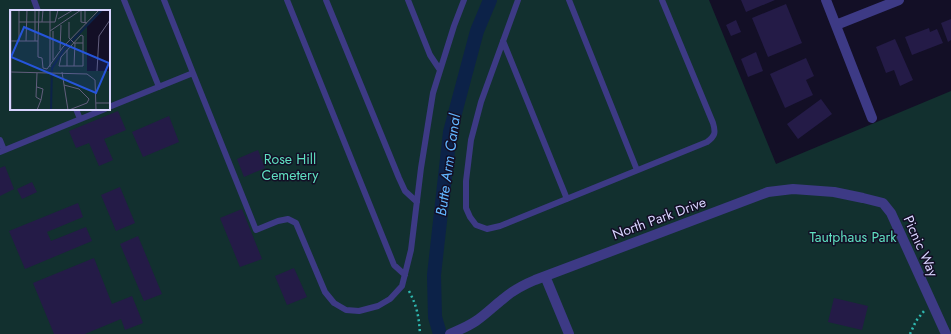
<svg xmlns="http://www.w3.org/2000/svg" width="951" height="334" font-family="Jost,sans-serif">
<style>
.green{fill:#12302f;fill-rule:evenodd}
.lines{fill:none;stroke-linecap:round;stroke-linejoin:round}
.canal{stroke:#0c2248;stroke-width:14}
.building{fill:#241b47}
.path{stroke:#2fb8b0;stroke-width:2.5;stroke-dasharray:2 3;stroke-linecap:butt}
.service{stroke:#3d3a85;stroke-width:6}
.minor{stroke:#3d3a85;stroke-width:10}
.labels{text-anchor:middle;stroke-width:3;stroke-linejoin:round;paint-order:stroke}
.park-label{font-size:14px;fill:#5fe0c0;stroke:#130f26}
.street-label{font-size:14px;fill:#d9d4ff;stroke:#130f26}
.water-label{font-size:15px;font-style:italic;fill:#62b6ff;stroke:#130f26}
.inset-river{fill:none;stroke:#0c2248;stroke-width:2}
.inset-road{fill:none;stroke:#625e7d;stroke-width:1}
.view{fill:#2655da;fill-opacity:0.15;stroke:#2655da;stroke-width:2}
.inset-edge{fill:none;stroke:#d9d4ff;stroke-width:2}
</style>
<rect width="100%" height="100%" fill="#130f26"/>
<path class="green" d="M0,0H709L776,164L951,91V334H0ZM11,11H109V109H11Z"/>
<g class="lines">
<path class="canal" d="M440,334L435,317L434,275L450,132L477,31L490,0"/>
</g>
<path class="building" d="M741,0H775L746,12Z
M786,4L802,43L768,57L752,18Z
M951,19V40L948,42L941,23Z
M736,20L741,32L731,36L726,25Z
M929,28L930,32L937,29L943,43L912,55L905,37Z
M895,39L913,80L900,86L894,70L886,73L876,47Z
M756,52L763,71L748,77L741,59Z
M806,58L814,76L806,80L813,95L785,108L770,74Z
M821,99L832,114L798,139L787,124Z
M118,111L126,130L104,139L113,160L99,166L89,143L76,148L69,131Z
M169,116L179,142L143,157L132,132Z
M258,150L265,168L244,177L237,159Z
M5,166L14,189L0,196V168Z
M32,182L37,192L22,199L17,189Z
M120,187L135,223L116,231L101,195Z
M78,203L83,217L47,232L51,241L86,227L92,241L25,269L9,231Z
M242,209L262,259L240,267L220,218Z
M138,236L162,294L144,301L120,244Z
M94,258L112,304L132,296L143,323L125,330L121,319L85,334H54L33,283Z
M294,268L307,297L287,305L275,276Z
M834,298L868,306L862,330L828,322Z"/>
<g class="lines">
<path class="path" d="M409,291C417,306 419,317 420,334
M910,334L916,321L924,311"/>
<path class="service" d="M34,0L38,11
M124,0L159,87
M287,0L394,265L405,275
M326,0L399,178L405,191L417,202
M408,0L430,55L440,70
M518,0L481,102L471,140L466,181V208L470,217L476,225L487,229L500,226L707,142C715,136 716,133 713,123L662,0
M569,0L637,170
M503,41L567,199
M193,73L256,230L278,221L288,219L296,223L325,292L334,303L346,310L359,311L378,306L390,299L402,286L411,250L421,168L433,93L454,26L464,0
M109,107L193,73L164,0
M76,109L80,119
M0,140L4,150
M0,152L105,109"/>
<path class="minor" d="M826,0L872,118
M836,25L899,0
M545,276L569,334
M450,334C459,330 467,327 476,321C485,315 494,306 503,299C512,291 523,285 535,280L768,192L793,189L834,192L863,198L883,203L891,213L946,334"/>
</g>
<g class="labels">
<g class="park-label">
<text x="290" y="164">Rose Hill<tspan x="290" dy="16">Cemetery</tspan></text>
<text x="853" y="242">Tautphaus Park</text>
</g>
<g class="street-label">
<text transform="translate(659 218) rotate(-20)" y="5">North Park Drive</text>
<text transform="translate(921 246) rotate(66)" y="5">Picnic Way</text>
</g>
<g class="water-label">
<text transform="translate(448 165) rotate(-82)" y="5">Butte Arm Canal</text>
</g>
</g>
<g transform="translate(10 10)">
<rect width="100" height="100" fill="#130f26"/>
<path d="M0,0H91L77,14V61H100V100H1Z" fill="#12302f"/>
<path class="inset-river" d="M41,100L42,58L55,38L92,0"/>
<path class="inset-road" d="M1,0V100M71,0V12L77,13M48,9L63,0M9,12H45L48,0M32,12L33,0M59,12V28L64,33H73M75,13V0M40,21L71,0M71,25L73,26V56H49L51,47ZM1,31H28L29,0M9,31V0M16,31L17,0M25,31V0M28,31V47L32,48L33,58L37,59L53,37L89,0M50,40L51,15M43,50V21M57,56V40M64,56L65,33M40,57V0M87,61L89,26L100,10M1,62L77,64L85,70L86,100M52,62L58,100M54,75L69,79L79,89L77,93L59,100M27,77L33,79L31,90M86,93H100M27,100L31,90L26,87L27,63"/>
<path class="view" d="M14,17L99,53L86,83L1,47Z"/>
<rect width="100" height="100" class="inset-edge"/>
</g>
</svg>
